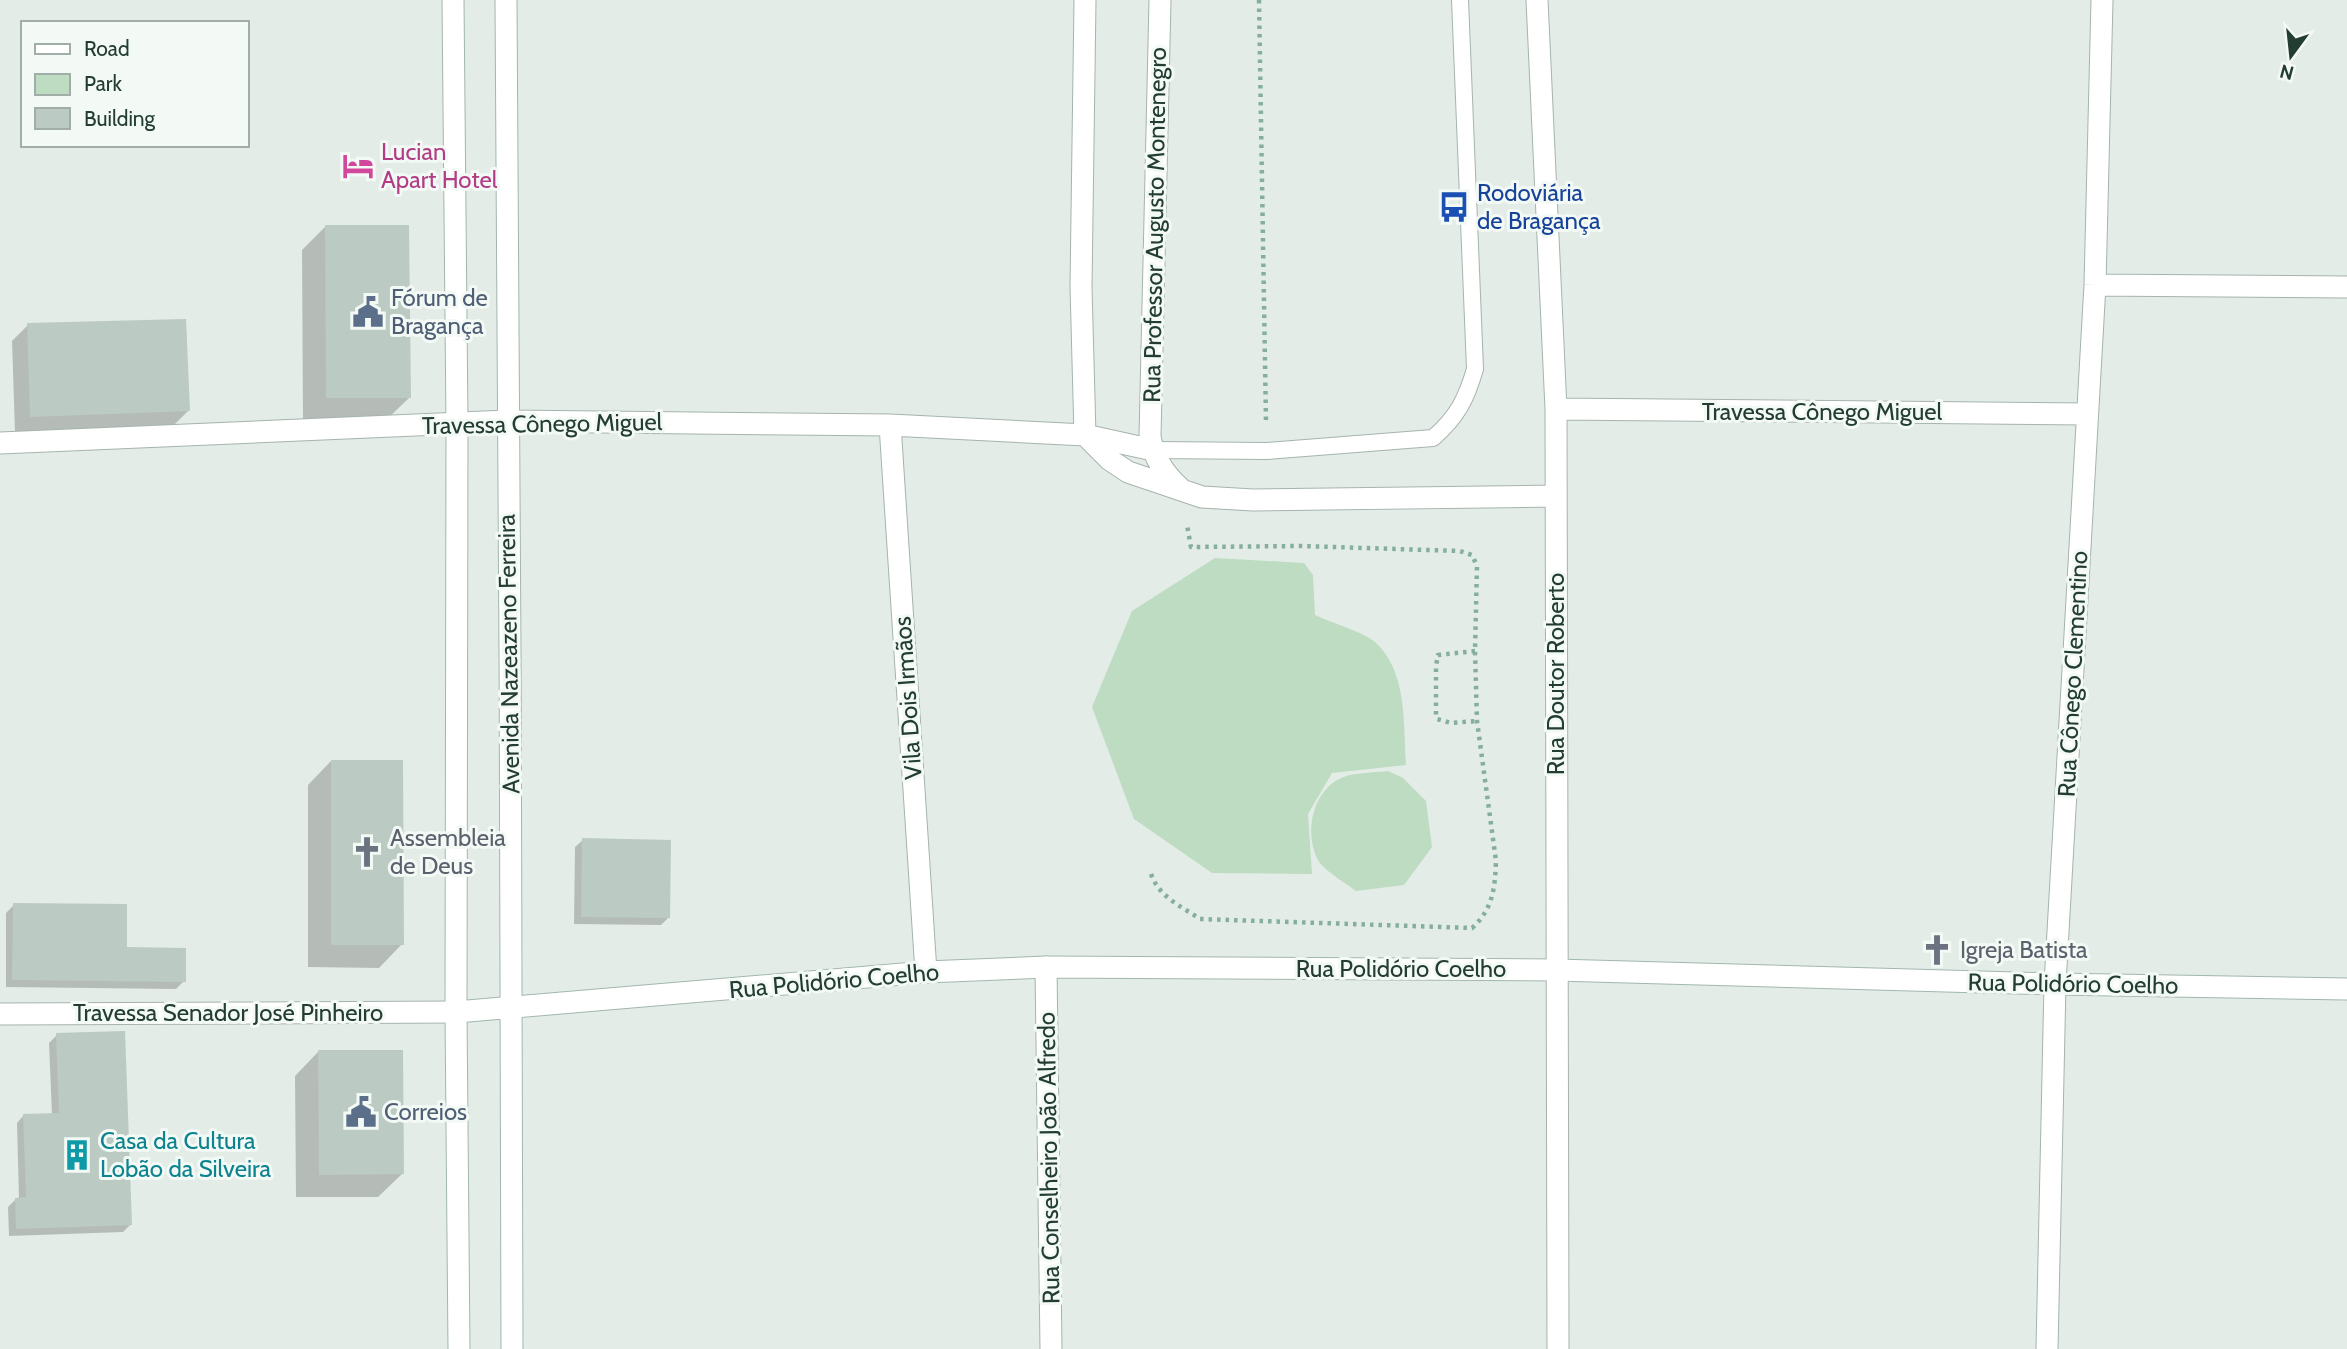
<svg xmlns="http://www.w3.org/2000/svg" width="2347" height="1349" font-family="Cabin,sans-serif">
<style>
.green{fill:#bddcc1}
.shadow{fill:#0003}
.building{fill:#bbcac2}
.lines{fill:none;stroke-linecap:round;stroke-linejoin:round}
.lane-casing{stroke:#a6b4ad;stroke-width:18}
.street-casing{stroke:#a6b4ad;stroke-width:23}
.secondary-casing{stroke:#a2b7ad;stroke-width:23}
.path{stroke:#85af9c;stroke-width:4.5;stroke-dasharray:3.5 5;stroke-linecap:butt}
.lane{stroke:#fff;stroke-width:16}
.street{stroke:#fff;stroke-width:21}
.secondary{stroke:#fff;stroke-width:21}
.labels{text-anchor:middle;stroke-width:6;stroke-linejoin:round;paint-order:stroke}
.hotel-label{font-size:24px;fill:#b23c85;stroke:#f3f9f5;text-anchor:start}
.transit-label{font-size:24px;fill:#164399;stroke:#f3f9f5;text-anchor:start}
.street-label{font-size:24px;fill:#233d33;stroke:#f3f9f5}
.service-label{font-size:24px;fill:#4e5e75;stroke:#f3f9f5;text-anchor:start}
.worship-label{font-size:24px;fill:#5b616d;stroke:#f3f9f5;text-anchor:start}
.culture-label{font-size:24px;fill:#0d838f;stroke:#f3f9f5;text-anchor:start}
</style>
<rect width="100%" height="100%" fill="#e3ece7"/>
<path class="green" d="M1215,558L1304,563L1313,575L1315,615C1329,622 1364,632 1375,642C1408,672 1403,724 1406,765L1332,773L1308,814L1312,874L1212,873L1134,819L1092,707L1132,611Z
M1388,771L1403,778L1426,801L1432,847L1404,885L1356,891C1347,884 1322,869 1318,860C1304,834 1312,793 1339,779C1352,772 1374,773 1388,771Z"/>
<path class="shadow" d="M325,227L409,398L385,421H303L302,250Z
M28,325L188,411L172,427L15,432L12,341Z
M331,761L402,944L379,968L308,967V785Z
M583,840L669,917L661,925L574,924L575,847Z
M14,905L125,949L184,981L176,989L6,987V913Z
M57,1035L130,1225L123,1232L9,1236L8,1207L16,1199H19L17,1123L24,1115H52L49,1043Z
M318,1052L402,1174L378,1197H296L295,1076Z"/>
<path class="building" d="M325,225H409L411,398H326Z
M186,319L190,411L30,417L27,323Z
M331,760H403L404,945H331Z
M582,838L671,840L670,918L581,917Z
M13,903L127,904V947L186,948V982L12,980Z
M125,1031L132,1225L16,1229L15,1198L26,1197L23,1114L59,1113L56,1033Z
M318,1050H403L404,1174L319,1175Z"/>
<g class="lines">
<defs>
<path id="lane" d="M1153,450L1267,451L1433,438C1457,417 1466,400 1475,369L1460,0"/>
<path id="street" d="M1085,0L1081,287L1085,435L1110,460L1128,472L1202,497L1253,500L1555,496
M1160,0L1150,437C1154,458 1164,474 1180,488
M1537,0L1556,409L1558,1349
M2095,285L2347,287
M1556,409L2087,414
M890,425L926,972
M0,443L507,421L890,425L1085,435L1153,450
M1046,967L1051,1349
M0,1014L456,1012
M2047,1349L2055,984L2095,285L2102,0"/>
<path id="secondary" d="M453,0L457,424L456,1012L459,1349
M506,0C507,450 514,899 512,1349
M456,1012L926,972L1046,967L1556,970L2055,984L2347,989"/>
</defs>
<use href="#lane" class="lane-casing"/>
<use href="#street" class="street-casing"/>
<use href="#secondary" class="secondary-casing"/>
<path class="path" d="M1259,0L1266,422
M1475,651L1438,655L1436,666V715L1437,719L1451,723L1477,721
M1151,874C1159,897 1181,906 1200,919L1472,928C1493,909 1495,888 1496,861L1477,721L1475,651L1477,566L1472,555L1460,551L1301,546L1191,547L1187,525"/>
<use href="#lane" class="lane"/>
<use href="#street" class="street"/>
<use href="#secondary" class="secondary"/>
</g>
<defs>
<symbol id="hotel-bare" viewBox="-9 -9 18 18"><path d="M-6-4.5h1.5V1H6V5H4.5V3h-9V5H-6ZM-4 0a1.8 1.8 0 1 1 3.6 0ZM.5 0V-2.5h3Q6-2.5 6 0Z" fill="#d1479c" stroke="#f3f9f5" stroke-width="2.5" paint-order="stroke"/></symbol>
<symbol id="bus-bare" viewBox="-9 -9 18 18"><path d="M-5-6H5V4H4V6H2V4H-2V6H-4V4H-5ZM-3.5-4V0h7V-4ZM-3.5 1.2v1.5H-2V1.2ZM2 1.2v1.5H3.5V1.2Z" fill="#1a4fb4" stroke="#f3f9f5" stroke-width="2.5" paint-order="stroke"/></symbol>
<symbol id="civic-bare" viewBox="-9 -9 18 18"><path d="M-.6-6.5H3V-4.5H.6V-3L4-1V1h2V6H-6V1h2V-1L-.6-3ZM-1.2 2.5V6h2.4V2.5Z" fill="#5c6f8a" stroke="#f3f9f5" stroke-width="2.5" paint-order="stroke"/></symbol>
<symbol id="church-bare" viewBox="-9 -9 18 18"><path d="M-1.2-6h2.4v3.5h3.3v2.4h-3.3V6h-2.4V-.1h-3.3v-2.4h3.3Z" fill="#6b7280" stroke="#f3f9f5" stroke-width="2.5" paint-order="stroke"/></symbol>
<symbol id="building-bare" viewBox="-9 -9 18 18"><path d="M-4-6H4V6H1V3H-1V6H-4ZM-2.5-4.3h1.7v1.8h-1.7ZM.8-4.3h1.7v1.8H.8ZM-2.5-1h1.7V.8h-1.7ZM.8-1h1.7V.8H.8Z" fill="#0f9aa8" stroke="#f3f9f5" stroke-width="2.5" paint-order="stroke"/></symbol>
</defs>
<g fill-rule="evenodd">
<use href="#hotel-bare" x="336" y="144" width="44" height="44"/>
<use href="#bus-bare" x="1432" y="185" width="44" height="44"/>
<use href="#civic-bare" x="346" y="290" width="44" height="44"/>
<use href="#church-bare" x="345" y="830" width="44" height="44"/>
<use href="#church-bare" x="1915" y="928" width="44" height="44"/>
<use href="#civic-bare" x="339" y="1090" width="44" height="44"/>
<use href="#building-bare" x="55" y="1133" width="44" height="44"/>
</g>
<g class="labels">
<g class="hotel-label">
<text x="381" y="160">Lucian<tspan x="381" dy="28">Apart Hotel</tspan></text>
</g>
<g class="transit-label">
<text x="1477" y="201">Rodoviária<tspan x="1477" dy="28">de Bragança</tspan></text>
</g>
<g class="street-label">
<text transform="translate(1155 225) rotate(-89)" y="8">Rua Professor Augusto Montenegro</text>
<text x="1822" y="420">Travessa Cônego Miguel</text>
<text transform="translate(542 424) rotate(-1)" y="8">Travessa Cônego Miguel</text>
<text transform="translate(509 654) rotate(-91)" y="8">Avenida Nazeazeno Ferreira</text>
<text transform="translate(1556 674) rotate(-90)" y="8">Rua Doutor Roberto</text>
<text transform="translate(2073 674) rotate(-87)" y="8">Rua Cônego Clementino</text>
<text transform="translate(908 698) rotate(-94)" y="8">Vila Dois Irmãos</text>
<text x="1401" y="977">Rua Polidório Coelho</text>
<text transform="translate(834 981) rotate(-5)" y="8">Rua Polidório Coelho</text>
<text transform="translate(2073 984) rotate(1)" y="8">Rua Polidório Coelho</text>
<text x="228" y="1021">Travessa Senador José Pinheiro</text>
<text transform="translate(1049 1158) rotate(-91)" y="8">Rua Conselheiro João Alfredo</text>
</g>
<g class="service-label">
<text x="391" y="306">Fórum de<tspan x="391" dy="28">Bragança</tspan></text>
<text x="384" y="1120">Correios</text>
</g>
<g class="worship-label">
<text x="390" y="846">Assembleia<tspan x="390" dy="28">de Deus</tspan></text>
<text x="1960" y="958">Igreja Batista</text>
</g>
<g class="culture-label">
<text x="100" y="1149">Casa da Cultura<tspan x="100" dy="28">Lobão da Silveira</tspan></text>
</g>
</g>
<rect x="21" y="21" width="228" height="126" fill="#f3f9f5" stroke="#a0aea7" stroke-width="2"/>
<rect x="35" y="44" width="35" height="10" fill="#ffffff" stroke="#a0aea7" stroke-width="2"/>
<text x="84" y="56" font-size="21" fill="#233d33">Road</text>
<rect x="35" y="74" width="35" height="21" fill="#bddcc1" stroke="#a0aea7" stroke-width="2"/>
<text x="84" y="91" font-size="21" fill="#233d33">Park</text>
<rect x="35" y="108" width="35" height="21" fill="#bbcac2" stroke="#a0aea7" stroke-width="2"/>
<text x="84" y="126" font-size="21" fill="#233d33">Building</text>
<g transform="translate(2291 56) rotate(195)" stroke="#f3f9f5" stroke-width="5" paint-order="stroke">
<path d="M0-5L12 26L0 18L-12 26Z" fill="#233d33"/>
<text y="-10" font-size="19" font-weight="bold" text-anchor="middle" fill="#233d33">N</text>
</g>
</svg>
